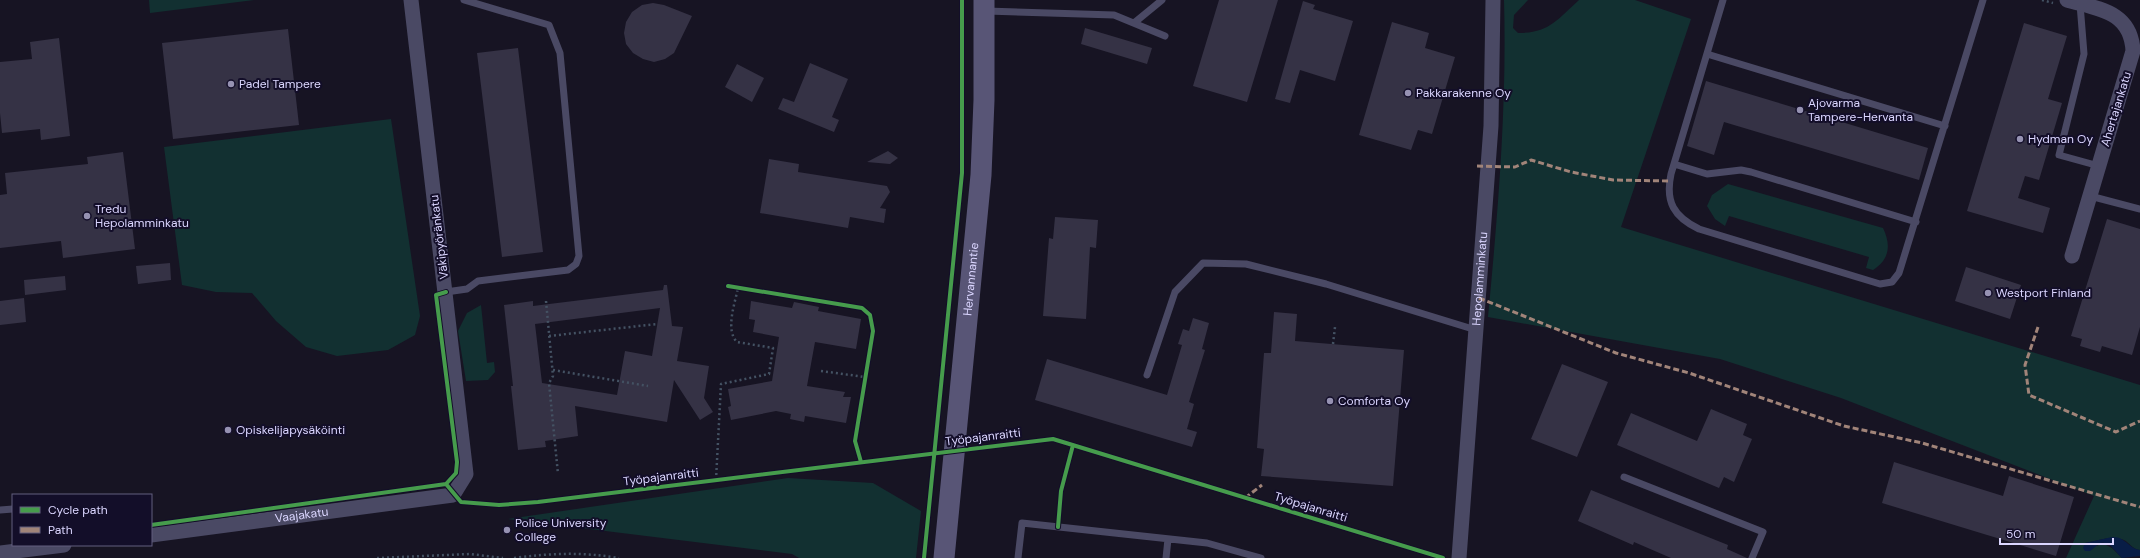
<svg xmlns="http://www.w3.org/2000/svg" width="2140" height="558" font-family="'DM Sans',sans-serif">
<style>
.green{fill:#123031}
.water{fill:#081d46}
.building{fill:#353245;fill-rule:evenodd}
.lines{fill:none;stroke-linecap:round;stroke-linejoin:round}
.path{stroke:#445263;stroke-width:2.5;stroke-dasharray:2 3;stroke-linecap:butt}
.lane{stroke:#4a4964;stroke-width:7}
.street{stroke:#4a4964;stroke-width:15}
.secondary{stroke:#585576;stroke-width:21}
.quiet{stroke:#a18479;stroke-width:3;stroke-dasharray:6 3;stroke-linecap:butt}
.cycleway-casing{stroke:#130e29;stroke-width:6}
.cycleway{stroke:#469c4c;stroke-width:4}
.poi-dot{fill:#9692b2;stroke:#130e29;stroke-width:1.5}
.labels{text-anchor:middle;stroke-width:4;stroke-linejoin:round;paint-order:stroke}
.poi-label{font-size:12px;fill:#dbd6ff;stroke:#130e29;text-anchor:start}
.street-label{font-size:12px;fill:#dbd6ff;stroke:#130e29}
</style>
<rect width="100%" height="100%" fill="#171423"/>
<path class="green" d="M149,0H254L150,13Z
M1504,0H1528L1514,15L1513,28L1518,33C1549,33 1557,20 1579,0H1635L1691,19L1621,227L2140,385V550C2132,549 2130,543 2124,540C2110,535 2099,541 2085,543L2097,546L2102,543L2112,548L2122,558H2066L2094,496L1841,398L1720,359L1488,317C1498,212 1507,106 1504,0Z
M391,119L420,316L415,335L388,350L337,356L306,347L276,321L252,293L216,292L182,285L164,147Z
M1728,184L1883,228C1891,245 1890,259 1873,270L1866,268L1869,257L1729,216L1725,226L1715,219L1707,206L1712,195Z
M481,305L487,363L494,362L495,372L488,380L466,381L458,331L467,313Z
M788,478L873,483L921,511L916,558H799L792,554L508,519Z"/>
<path class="water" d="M2112,537C2125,536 2128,548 2140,550V556L2122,558C2116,553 2110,541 2101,543C2097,544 2094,549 2090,551H2085L2083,548L2085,543Z"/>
<path class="building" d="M1219,0H1278L1247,102L1193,86Z
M1303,1L1315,5L1313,9L1353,21L1335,81L1300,70L1290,103L1275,99Z
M653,3L664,5L692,16L674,53L665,59L654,62L643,59L633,53L626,44L624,33L626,22L632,12L642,5Z
M1392,22L1429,33L1425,48L1455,57L1432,134L1418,130L1411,150L1359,135Z
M2024,23L2067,36L2048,99L2062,103L2039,180L2025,176L2018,198L2050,208L2043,233L1967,211Z
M1085,28L1152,48L1147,64L1081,44Z
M288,29L299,125L173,139L162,43Z
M59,38L70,136L41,140L40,129L2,133L0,113V62L32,59L30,42Z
M518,48L543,252L502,257L477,53Z
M810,63L848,79L832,117L839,120L834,132L778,109L783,98L794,102Z
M737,64L764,78L752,102L725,87Z
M1706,81L1928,148L1919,180L1724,122L1714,155L1687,146Z
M888,151L898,158L890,164L867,162Z
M123,152L135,249L63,258L61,241L0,248V195L7,194L5,173L88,164L87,157Z
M769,159L799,164L798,172L887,186L890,192L880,208L886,209L884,223L850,217L848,228L760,213Z
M1055,217L1098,220L1096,248L1090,247L1086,319L1043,316L1049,238L1053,239Z
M2107,219L2140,229V327L2132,355L2102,346L2100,352L2080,346L2082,339L2071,336Z
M170,263L171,280L138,284L136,266Z
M1966,267L2021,285L2010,319L1955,301Z
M65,276L66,290L25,295L24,280Z
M664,285H667L672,326L683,327L677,361L709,366L704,398L713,412L700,420L674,380L667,422L575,406L578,436L545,441L546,447L518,450L511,386H513L504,305L533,301V306L663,290ZM660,308L652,356L625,351L617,395L542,383L535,324Z
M24,298L26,322L0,325V301Z
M751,301L792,308L794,302L819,307L818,311L861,319L856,349L815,342L807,386L845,392L843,397H851L846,423L805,416L804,422L790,419L791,414L776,411L731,420L728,407L731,406L728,389L772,381L779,337L753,332L755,320L749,319Z
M1274,312L1297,314L1295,341L1404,350L1393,486L1261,476L1264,449L1257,448L1264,353H1271Z
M1193,318L1209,323L1202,349L1205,350L1189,402L1194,404L1187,429L1197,432L1192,447L1035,400L1047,359L1167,395L1182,345L1178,344L1183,329L1189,331Z
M1562,364L1608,382L1577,457L1531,439Z
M1711,409L1747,424L1743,435L1752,439L1734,482L1724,477L1719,488L1617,445L1631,413L1697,441Z
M1894,462L2003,496L2009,476L2074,497L2056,556L1882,503Z
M1591,490L1728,545L1727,549L1747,558H1671L1634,542L1633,545L1578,521Z"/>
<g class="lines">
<path class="path" d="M2042,0L2053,3
M546,301L553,376L549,383L558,474
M549,336L657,324
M1333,344L1335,327
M553,370L648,386
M821,371L865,377
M716,480L721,384L769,374L773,348L737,342C725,330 735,303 738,288
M377,558L470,554L503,558
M514,558C552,553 582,552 619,558"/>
<path class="lane" d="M1723,0L1671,174C1665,202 1674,217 1699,229L1880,284L1892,282L1899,273L1983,0
M2080,4L2084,54L2059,155L2099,166
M986,11L1114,15L1165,36
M1134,23L1162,0
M1707,54L1945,126
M1674,164L1707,174L1741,170L1751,172L1916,222
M2090,196L2140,209
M446,292L467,289L478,281L568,270L576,264L579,256L560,53L549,25L464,0
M1147,375L1175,292L1203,263L1246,264L1326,284L1476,330
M1624,477L1763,532L1752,558
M0,510L13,509
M1018,558L1022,523L1207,543L1261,558
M1166,558L1168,539"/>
<g class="street">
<path d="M2067,0C2098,9 2131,11 2133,51L2072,256"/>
<path id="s1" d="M151,535L453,495L466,474L411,0"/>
<path d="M0,553L64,545"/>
<path id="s2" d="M1459,558L1491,126L1493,0"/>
</g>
<path class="secondary" id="s3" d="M944,558L981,175L984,100V0"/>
<path class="quiet" d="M1477,166L1515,167L1531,160L1571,172L1613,180L1669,181
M1479,298L1616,353L1689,373L1844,426L1922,443L2140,507
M2038,327L2025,365L2029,395L2116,432L2140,421
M1245,498L1262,485"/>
<defs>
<path id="cycleway" d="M728,286L862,308L870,315L873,331L855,441L861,462
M446,484L461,502L499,505L538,502L1053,439L1443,558
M151,525L446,484L456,473L457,462L436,295L446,292
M1058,527L1061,491L1073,445
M924,558L962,173V0"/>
</defs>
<use href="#cycleway" class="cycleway-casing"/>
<use href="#cycleway" class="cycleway"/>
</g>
<g class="poi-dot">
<circle cx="231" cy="84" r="4"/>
<circle cx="1408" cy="93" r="4"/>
<circle cx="1800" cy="110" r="4"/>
<circle cx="2020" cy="139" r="4"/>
<circle cx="87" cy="216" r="4"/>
<circle cx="1988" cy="293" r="4"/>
<circle cx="1330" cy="401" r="4"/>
<circle cx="228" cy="430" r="4"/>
<circle cx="507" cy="530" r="4"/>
</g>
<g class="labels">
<g class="poi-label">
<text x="239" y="88">Padel Tampere</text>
<text x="1416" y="97">Pakkarakenne Oy</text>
<text x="1808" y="107">Ajovarma<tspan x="1808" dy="14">Tampere-Hervanta</tspan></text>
<text x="2028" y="143">Hydman Oy</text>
<text x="95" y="213">Tredu<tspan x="95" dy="14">Hepolamminkatu</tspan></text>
<text x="1996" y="297">Westport Finland</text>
<text x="1338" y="405">Comforta Oy</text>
<text x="236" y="434">Opiskelijapysäköinti</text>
<text x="515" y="527">Police University<tspan x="515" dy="14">College</tspan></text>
</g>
<g class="street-label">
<text transform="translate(2116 109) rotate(-73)" y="4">Ahertajankatu</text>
<text transform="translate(439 237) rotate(-97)" y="4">Väkipyöränkatu</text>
<text dy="4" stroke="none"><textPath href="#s3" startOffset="280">Hervannantie</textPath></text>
<text dy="4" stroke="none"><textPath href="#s2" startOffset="280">Hepolamminkatu</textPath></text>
<text transform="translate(983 437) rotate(-7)" y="4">Työpajanraitti</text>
<text transform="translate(661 477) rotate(-7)" y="4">Työpajanraitti</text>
<text transform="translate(1311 507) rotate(17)" y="4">Työpajanraitti</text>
<text dy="4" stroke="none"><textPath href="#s1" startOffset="152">Vaajakatu</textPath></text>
</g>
</g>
<rect x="12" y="494" width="140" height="52" fill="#130e29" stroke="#635e7f"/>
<rect x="20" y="507" width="20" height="6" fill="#469c4c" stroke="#635e7f"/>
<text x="48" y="514" font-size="12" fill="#dbd6ff">Cycle path</text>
<rect x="20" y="527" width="20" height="6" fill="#a18479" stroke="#635e7f"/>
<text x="48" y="534" font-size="12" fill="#dbd6ff">Path</text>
<path d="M2000 538v6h113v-6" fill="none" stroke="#dbd6ff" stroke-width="2"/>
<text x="2006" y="538" font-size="12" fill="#dbd6ff" stroke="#130e29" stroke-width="3" paint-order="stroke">50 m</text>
</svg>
